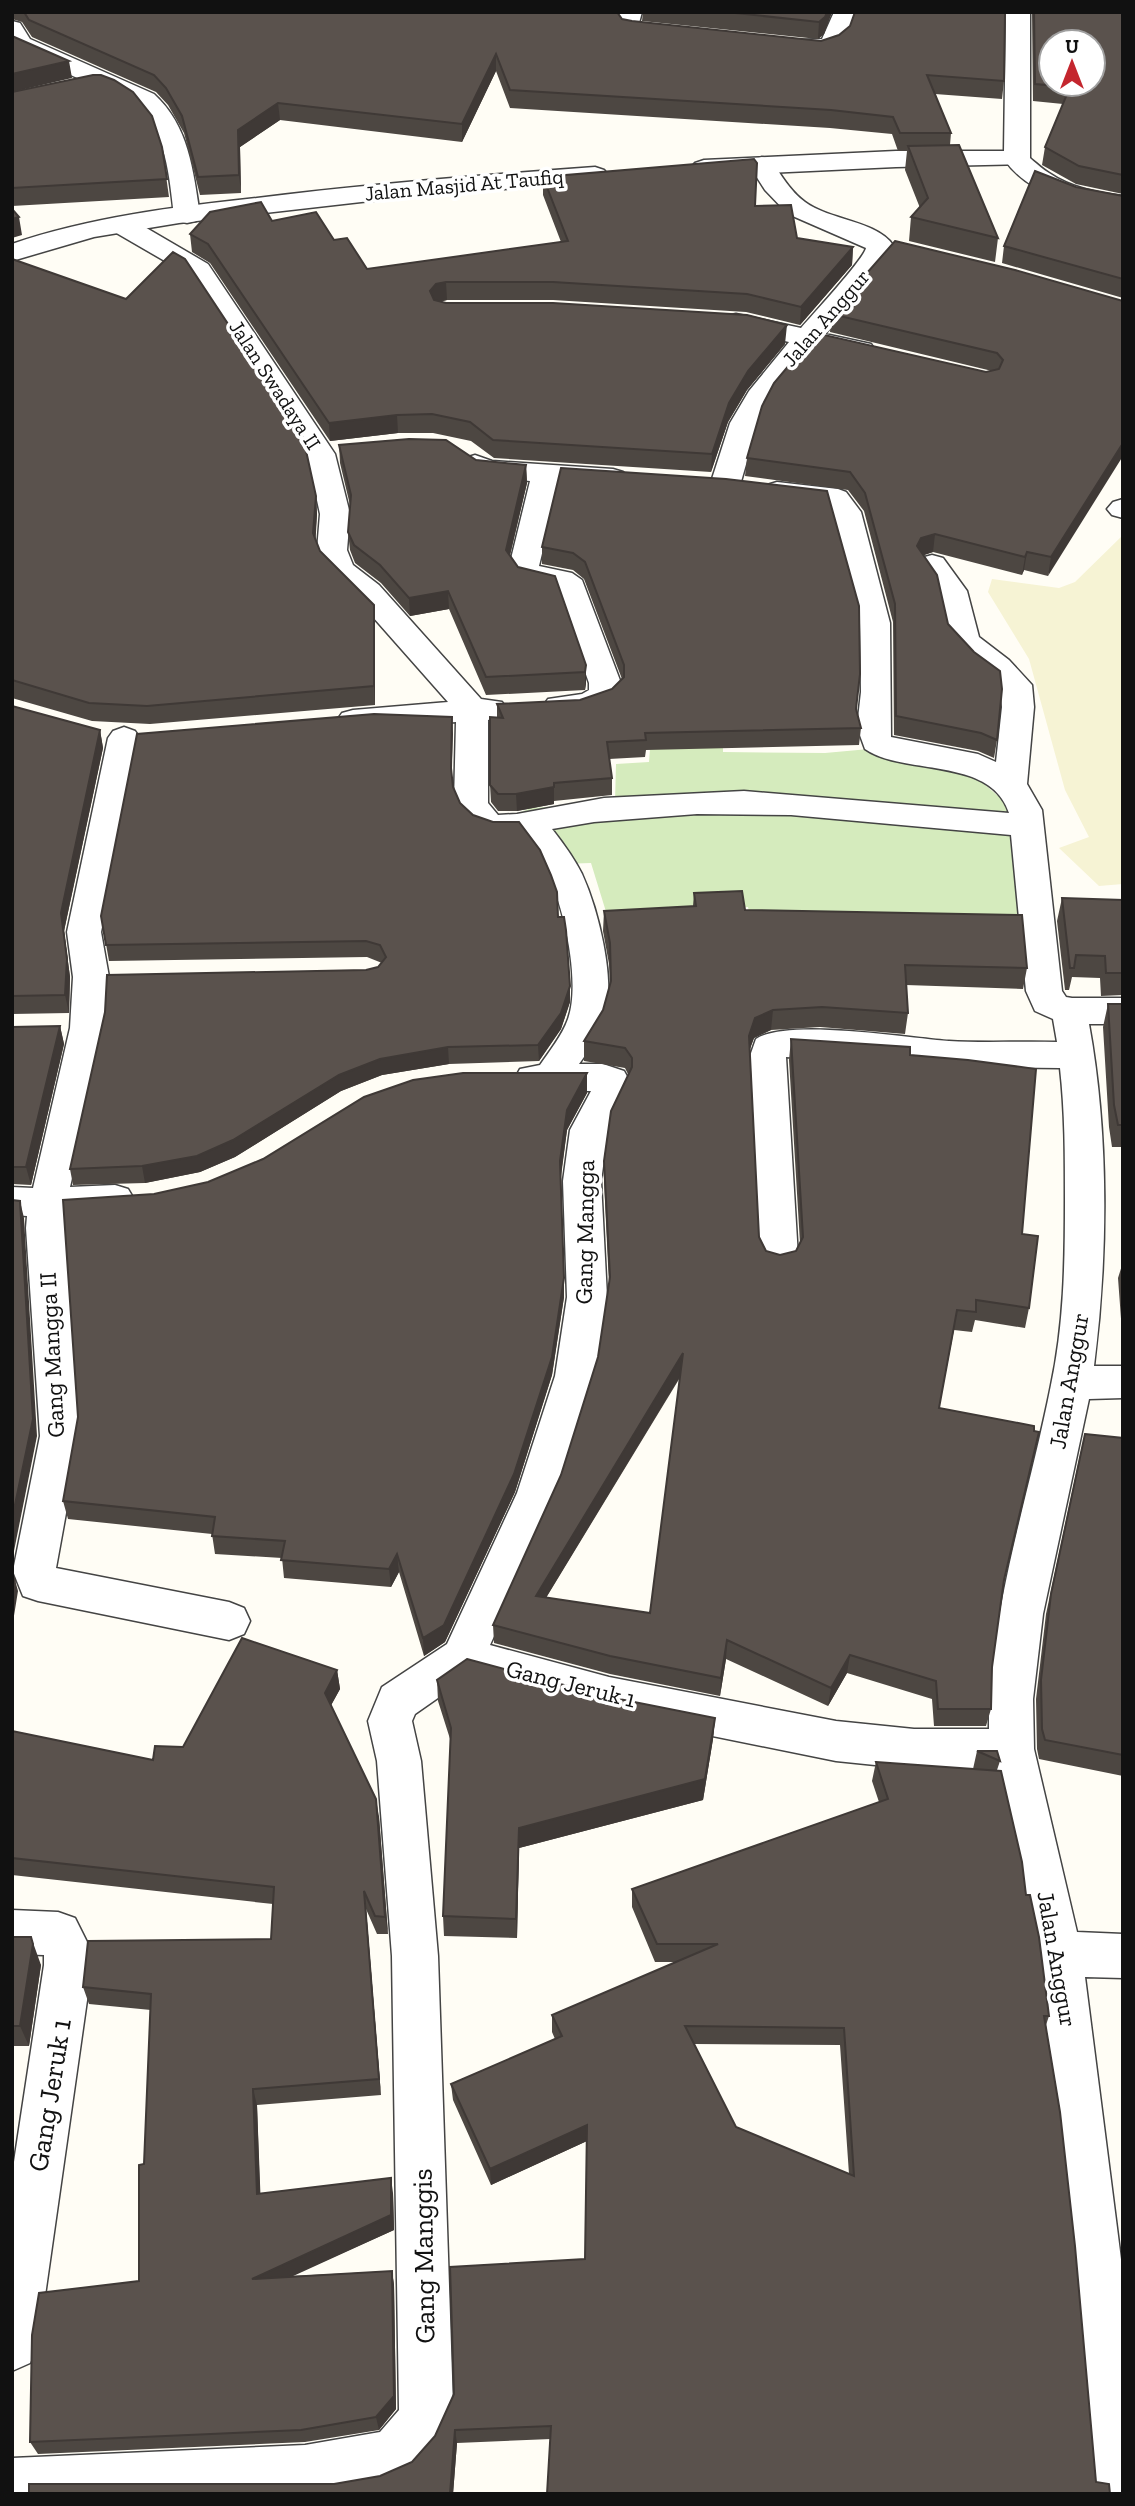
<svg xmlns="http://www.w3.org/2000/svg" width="1135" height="2506" font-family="'Zilla Slab',serif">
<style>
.farmland{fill:#f6f3d4}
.green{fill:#d5ebbd}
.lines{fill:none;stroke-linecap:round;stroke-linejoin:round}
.minor-casing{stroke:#444;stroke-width:3}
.tertiary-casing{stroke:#444;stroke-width:3}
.minor{fill:#fff;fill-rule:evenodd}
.tertiary{fill:#fff;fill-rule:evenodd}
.wall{fill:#4d4742;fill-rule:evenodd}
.shaded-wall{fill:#3f3936}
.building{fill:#5a524d;stroke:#3f3936;stroke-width:2;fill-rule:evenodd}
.labels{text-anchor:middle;stroke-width:7;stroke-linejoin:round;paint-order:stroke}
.far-street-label{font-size:21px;fill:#111;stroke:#fff}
.street-label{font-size:24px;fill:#111;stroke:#fff}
.near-street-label{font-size:28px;fill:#111;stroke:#fff}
</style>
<rect width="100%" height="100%" fill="#fffdf5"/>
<path class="farmland" d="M1123,535V884L1099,886L1059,848L1089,837L1065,790L1029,659L988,592L992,579L1059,588L1075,582Z"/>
<path class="green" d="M723,746V752L825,753L869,749L975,776L1006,803L1020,927L756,947L748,907L607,915L591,863L502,866V819L531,808L615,802L616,764L649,762L650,749Z"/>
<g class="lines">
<defs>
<path id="minor" d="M618,12H642L639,23L680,29L684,34L680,39C661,44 625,40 613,23Z
M834,12H858L850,33L839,49L817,55L787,51L783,46L787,41L822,39Z
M12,21L20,23L30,39L154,94C189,126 193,170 200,215L196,221L187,223L178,221L174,215C169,176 167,133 136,104L12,49Z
M1017,151C1030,155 1037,166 1049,173C1071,188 1097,193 1123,196V212C1081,206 1030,197 1004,159L1008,154Z
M762,157L771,160C781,175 790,191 805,202C829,220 877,221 893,245L886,265L865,285L825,334L871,344L875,350L871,356L861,358L814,348L771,400L758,423L740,485L735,491L725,494L715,491L710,485L730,423L749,391L789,342L726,328L722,322L726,316L736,314L801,328C813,314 864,259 866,248L788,214L765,190L749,165L753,160Z
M122,217L131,219L208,264L335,454L350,514L347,550L353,565L379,585L481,699L502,702L507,709L502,716L488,720V803L498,815L517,814L604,798L744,791L1009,813C991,756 903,776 865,749L857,727L861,692L860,623L831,512L824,503L767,497L762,491L767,485L777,482L838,489L846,492L861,512L890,623L891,737L978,754L996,762L1002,707L1000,688L953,648L948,641L937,592L917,564L921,558L932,555L943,558L967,591L979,637L1009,660L1032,685L1034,707L1027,784L1042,810L1062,991L1066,997L1072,998H1123V1024H1089C1109,1133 1108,1257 1094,1366H1123V1398L1089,1399L1043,1614L1033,1699L1034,1749L1077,1932L1123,1934V1978L1085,1977L1123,2275V2494H1091L1071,2261L1036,1954L994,1769H914L836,1761L609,1715L468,1677L415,1714L412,1721L421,1761L438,1956L453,2406C430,2475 407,2484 337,2494H12V2458L305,2445L380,2432L399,2410L392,1956L377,1761L368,1721L382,1687L447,1644L517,1493L555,1376L567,1297L563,1181L570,1130L591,1091H533L520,1087L515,1078L520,1069L540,1065C550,1050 562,1036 568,1019C581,982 564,905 546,871C539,858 530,847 521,836C487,840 470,834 454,803L456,722L353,730L342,727L337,720L342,713L353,710L448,702L357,599L324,569L317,550L320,514L307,454L189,275L113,231L109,225L113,219ZM697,814L791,815L1011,835L1026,991L1035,1011L1053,1019L1057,1042C1021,1041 984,1043 949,1041C907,1038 787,1018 756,1039L750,1056L760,1257L765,1268L779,1272L793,1268L798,1257L786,1057L951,1067L1060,1068C1065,1112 1065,1156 1065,1200C1065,1263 1064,1324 1051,1385C1029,1498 988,1613 989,1729H914L836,1721L609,1677L490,1645L559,1493L595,1376L607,1297L601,1181L608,1130L629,1087V1080L624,1071L603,1064H579C589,1050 600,1034 605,1017C616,980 598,909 582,874C574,858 563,843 552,829L594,822Z
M475,455L492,461L613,469L623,472L628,478L623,484L613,487L559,483L539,566L572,573L582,580L621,683V694C607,716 571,719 548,713L543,706L548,699L582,694L589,690V683L557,592L552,588L519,582L509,567L530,481C509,479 474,483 461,464L465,458Z
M1123,499V518L1112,515L1107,509L1113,502Z
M124,727L135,731L140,738L101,932L109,977L106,1028L70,1187L115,1185L128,1189L134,1199L128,1209L115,1213L65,1216L80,1436L56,1568L229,1602L244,1608L250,1621L244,1634L229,1640L38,1601L23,1596L13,1571L40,1436L26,1228L27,1216L12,1215V1187L33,1188L70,1028L73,977L67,932L108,738L113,731Z
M12,1910L58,1912L75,1918L90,1948L92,1965L38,2345L30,2363L12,2371V2175L44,1965V1955L12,1954Z"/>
<path id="tertiary" d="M1006,12H1030V159L1026,164L896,167L704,176L695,173L691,168L695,163L704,160L896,151H1004Z
M595,167L604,170L608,175L604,180L370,201L179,223L94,237L12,261V244C91,217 174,207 257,198C369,184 482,175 595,167Z"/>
</defs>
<use href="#minor" class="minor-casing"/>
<use href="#tertiary" class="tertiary-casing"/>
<use href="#minor" class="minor"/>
<use href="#tertiary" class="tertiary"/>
</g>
<path class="wall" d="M12,12H617L622,19L632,21L1004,81L1002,99L935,94L951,133L950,145L998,238L995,262L909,241L911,217L920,208L905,170L907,151H898L892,134L830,128L510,108L496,71L462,142L280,120L240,147L241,193L200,195L184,133L168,105L156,92L32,37L22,22L12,19Z
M643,12H832L824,34L818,39L642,21Z
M1032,12H1123V194L1076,184L1042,165L1045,147L1063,104L1033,101Z
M12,92L162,147L169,197L12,206Z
M543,177L755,206L797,238L853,247L852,265L800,325L746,312L553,300H447L440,302L785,344L747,390L728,422L711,472L494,458L471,441L433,433H398L330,441L210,263L192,252L190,234L272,221L334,240L367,269L561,242L543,195Z
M1076,187L1123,196V298L1002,263L1004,246Z
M12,259L316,496L317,514L315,539L320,551L374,605L375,623V705L150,724L92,721L12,698Z
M1123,301L1048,576L1024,570L1022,575L933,552L923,555L948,624L997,740L994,758L978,751L894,735L893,622L864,511L848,490L745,476L747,458L992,371L830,332L831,314Z
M339,445L526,465L527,483L510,555L586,665V683L585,690L486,695L449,609L410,616L381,583L355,563L350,550L348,532L350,505L340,463Z
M561,468L856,710L861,728L859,745L646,750L645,757L609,759L612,778V795L554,801V804L517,811H498L491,802L490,785L497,718V704L580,700L612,689L622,679L584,579L573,570L542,564V547Z
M12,706L100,730L103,748L64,931L70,977L69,1013L12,1014Z
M452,717V776L453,787L460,803L558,917L570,1002L561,1029L539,1061L449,1064L382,1075L341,1091L235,1157L200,1172L145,1183L73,1185L70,1169L366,970L378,967L382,963L367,957L109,961L101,916Z
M694,893L745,910L1027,968L1023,989L906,985L908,1013L905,1034L820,1027L771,1030L754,1038L750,1049L759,1237L766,1251L780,1255L796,1251L800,1243L789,1060L791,1039L910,1055L1022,1234L1029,1308L1025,1328L975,1320L972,1332L954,1330L939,1408L1004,1580L992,1667L991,1709L986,1726H934L932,1699L847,1673L828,1706L726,1659L720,1696L610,1674L494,1643L493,1625L561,1475L598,1357L609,1284L604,1181V1161L628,1074L625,1068L584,1061V1041L603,1010L610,984L609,964L603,931L604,911L693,906ZM681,1376L650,1613L546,1598Z
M1062,898L1123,900V995L1101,996L1100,978L1072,977L1069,990H1065L1057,921Z
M1108,1004H1123V1147H1112L1109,1127L1103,1027Z
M60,1026L64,1044L31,1185L12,1184V1027Z
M587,1073V1093L567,1130L561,1177L564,1297L552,1375L515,1492L445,1642L424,1656L399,1572L391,1587L284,1578L282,1558L215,1554L212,1534L68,1519L63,1501L154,1194L208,1182Z
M1123,1262V1346L1118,1278Z
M1085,1434L1123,1438V1776L1039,1759L1037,1749L1036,1699L1046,1614L1080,1455Z
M337,1670L340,1689L331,1705L379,1817L388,1934H377L366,1909L381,2095L257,2105L260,2194L393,2193L394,2230L291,2276L392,2271L394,2285L396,2409L379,2430L305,2442L38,2454L30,2442L139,2281L151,2010L89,2004L83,1987L271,1939L273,1904L12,1875V1731L153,1760L183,1747Z
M437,1680L609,1697L715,1718L713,1739L703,1800L519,1848L517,1938L444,1936L443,1916L451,1742L438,1701Z
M977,1751L1000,1761L997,1770L1026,1895L1049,2016L1046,2025L1096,2482L551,2439L457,2443L453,2494H29L334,2484L380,2476L412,2462L435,2436L585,2259L587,2141L491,2185L453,2100L451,2084L555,2039L552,2032V2015L677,1962H655L632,1907V1889L879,1802L872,1781L876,1762L973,1769ZM694,2044L840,2045L849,2174L736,2127Z
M12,1937L41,1965L29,2046H12Z"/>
<path class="shaded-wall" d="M827,12H832L824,34L818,39L819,22Z
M496,54V71L462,142V124Z
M69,61L72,78L12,92V74Z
M278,103L280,120L240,147L241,193L239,175L238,130Z
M19,217L22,235L12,238V219Z
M853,247L852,265L800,325L801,307Z
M446,282L447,300L436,302L431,310L430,291L436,284Z
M787,325L785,344L747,390L728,422L711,472L712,454L729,403L748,371Z
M397,415L398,433L330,441L329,423Z
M1123,443V456L1048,576L1051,557Z
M526,465L527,483L507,568L506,550Z
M316,496L317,514L315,551L313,533Z
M935,534L933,552L919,557L917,546L921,538Z
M1027,552L1024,570L1022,575L1025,557Z
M448,591L449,609L410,616L409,598Z
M374,605L375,623V705L374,686Z
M586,665V683L585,690V672Z
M452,717L453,734L451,785V768Z
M100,730L103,748L64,931L70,977L69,1013L65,995L61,913Z
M554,787V804L517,811L516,794Z
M570,986V1002L561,1029L539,1061L538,1045Z
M773,1010L771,1030L754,1038L747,1056L749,1036L755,1018Z
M60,1026L64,1044L31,1185L26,1167Z
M448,1047L449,1064L382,1075L341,1091L235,1157L200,1172L145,1183L142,1166L339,1075L380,1059Z
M587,1073V1093L567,1130L560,1181V1161L567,1110Z
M20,1201L24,1218L37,1436L13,1556L12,1553V1519Z
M564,1278V1297L552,1375L515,1492L445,1642L424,1656L423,1638Z
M683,1353L682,1373L536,1614V1596Z
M397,1554L399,1572L391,1587L389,1569Z
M15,1580L18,1591L12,1628V1595Z
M727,1640L726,1659L720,1696L721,1678Z
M850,1655L847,1673L828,1706L831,1688Z
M337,1670L340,1689L328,1711L325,1693Z
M715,1718L713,1739L703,1800L519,1848L517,1938L516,1919L519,1828Z
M376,1799L379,1817L388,1934L385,1917Z
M364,1891L366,1909L381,2095L379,2079Z
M31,1937L41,1965L29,2046L20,2026Z
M253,2089L257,2105L261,2209L257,2194Z
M587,2125V2141L491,2185L490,2169Z
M391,2178L393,2193L394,2230L256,2293L252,2279Z
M392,2271L394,2285L396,2409L379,2430L376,2417Z
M455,2430L457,2443L453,2494H450Z"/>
<path class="building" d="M24,12H617L622,19L632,21L821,41L839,35L850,26L855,12H1005L1004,81L927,75L951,133H900L893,117L831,110L510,90L496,54L462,124L278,103L238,130L239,175L198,177L182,116L166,88L154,75L29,20Z
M726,12H827L825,17L819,22Z
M1034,12H1123V175L1079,166L1045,147L1070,87L1035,84ZM1051,42H1093V84H1051Z
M12,36L69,61L12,74Z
M93,75H101L114,80L133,92L152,116L162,147L167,179L12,188V92Z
M959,145L998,238L911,217L928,198L908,146Z
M754,159L757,163L755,206L791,205L797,238L853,247L801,307L747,294L553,282H446L436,284L430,291L434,300L446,303H553L747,315L787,325L748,371L729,403L712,454L493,440L470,422L432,414L397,415L329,423L208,244L190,234L210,212L261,202L272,221L316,212L334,240L347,238L367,269L568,241L543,177Z
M1035,171L1076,187L1123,196V279L1004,246Z
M12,209L19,217L12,219Z
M895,241L1015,270L1123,301V443L1051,557L1027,552L1025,557L935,534L921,538L917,546L937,575L948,624L974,652L1000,671L1002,689L997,740L981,733L896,716L895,604L865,493L850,472L747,458L762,406L774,383L816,333L986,372L999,369L1003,360L997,353L831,314Z
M173,252L185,259L303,437L316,496L313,533L320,551L374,605V686L147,706L89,703L12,680V259L126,299Z
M409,439L446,440L476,460L526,465L506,550L518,567L555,576L586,665L585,672L486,677L448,591L409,598L380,565L354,545L348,532L351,495L339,445Z
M561,468L726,479L827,491L859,606L860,674L856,709L861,728L645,733L646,740L607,742L612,778L554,783V787L516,794H498L490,785V717L503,718L497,704L580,700L612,689L624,677V665L585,562L573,553L542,547Z
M12,706L100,730L61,913L67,959L65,995L12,996Z
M374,714L452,717L451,768L453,787L460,803L473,815L493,822H519L540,850L551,875L557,892L558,917H564L566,930L570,986L561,1013L538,1045L448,1047L380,1059L339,1075L233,1140L197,1156L142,1166L70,1169L105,1012L107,975L366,970L378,967L386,957L380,945L366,941L106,945L101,916L137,734Z
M742,891L745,910L1022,915L1027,968L905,965L908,1013L822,1007L773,1010L755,1018L749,1036L759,1237L766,1251L780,1255L796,1251L803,1237L791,1039L910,1047V1055L968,1060L1036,1069L1022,1234L1038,1236L1029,1308L976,1300V1312L957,1310L939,1408L1034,1426V1431L1039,1432L1004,1580L992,1667L991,1709H938L936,1681L850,1655L831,1688L727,1640L721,1678L610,1656L493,1625L561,1475L598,1357L610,1277L604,1161L611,1111L632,1067V1058L625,1048L584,1041L603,1010L611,981L610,943L604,911L696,906L694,893ZM683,1353L650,1613L536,1596Z
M1062,898L1123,900V973H1106L1105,956L1076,955L1074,968H1070Z
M1108,1004H1123V1125H1118L1114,1105Z
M60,1026L26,1167H12V1027Z
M463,1073H587L567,1110L560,1161L564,1278L552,1357L514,1474L444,1625L423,1638L397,1554L389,1569L281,1560L285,1541L212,1536L215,1517L63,1501L78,1417L63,1200L154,1194L208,1182L263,1159L364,1097L413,1080Z
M12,1200L20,1201L33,1419L12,1519Z
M1085,1434L1123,1438V1755L1045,1740L1042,1729L1041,1680L1051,1594Z
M12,1574L15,1580L12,1595Z
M242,1638L337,1670L325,1693L376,1799L385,1917L375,1916L364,1891L379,2079L253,2089L257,2194L391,2178V2215L252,2279L392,2271L394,2396L376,2417L301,2430L30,2442L32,2335L39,2293L139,2281V2165L144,2164L151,1994L83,1987L88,1941L271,1939L274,1887L12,1858V1731L153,1760L155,1746L183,1747Z
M467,1659L609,1697L715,1718L705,1779L519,1828L516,1919L443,1916L451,1728L437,1680Z
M977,1751H997L1000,1761Z
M876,1762L1001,1771L1022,1862L1026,1895H1030L1039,1937L1049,2016H1044L1060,2112L1075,2246L1096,2482L1109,2484L1110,2494H547L551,2426L455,2430L450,2494H29V2484H334L380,2476L412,2462L435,2436L454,2394L450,2267L585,2259L587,2125L490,2169L451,2084L562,2036L552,2015L718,1944H657L632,1889L888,1799ZM685,2026L844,2028L854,2176L736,2127Z
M12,1937H31L33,1944L20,2026H12Z"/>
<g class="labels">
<g class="far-street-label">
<text transform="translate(464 185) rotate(-5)" y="7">Jalan Masjid At Taufiq</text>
<text transform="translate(826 318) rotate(-49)" y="7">Jalan Anggur</text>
<text transform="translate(275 385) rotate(57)" y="7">Jalan Swadaya II</text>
</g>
<g class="street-label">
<text transform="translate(585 1232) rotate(-89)" y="8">Gang Mangga</text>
<text transform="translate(52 1355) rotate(-93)" y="8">Gang Mangga II</text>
<text transform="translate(1069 1381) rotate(-80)" y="8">Jalan Anggur</text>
<text transform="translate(571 1684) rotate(14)" y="8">Gang Jeruk 1</text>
<text transform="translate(1057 1959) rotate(80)" y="8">Jalan Anggur</text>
</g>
<g class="near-street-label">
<text transform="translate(49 2095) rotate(-81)" y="10">Gang Jeruk 1</text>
<text transform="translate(423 2256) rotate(-91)" y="10">Gang Manggis</text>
</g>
</g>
<rect width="1135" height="2506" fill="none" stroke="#111111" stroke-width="28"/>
<g transform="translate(1072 63)"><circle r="33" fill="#ffffff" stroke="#a0a0a0" stroke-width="2"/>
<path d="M0-5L12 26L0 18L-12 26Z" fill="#c4262e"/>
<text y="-10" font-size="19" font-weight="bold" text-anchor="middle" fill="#111111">U</text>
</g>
</svg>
